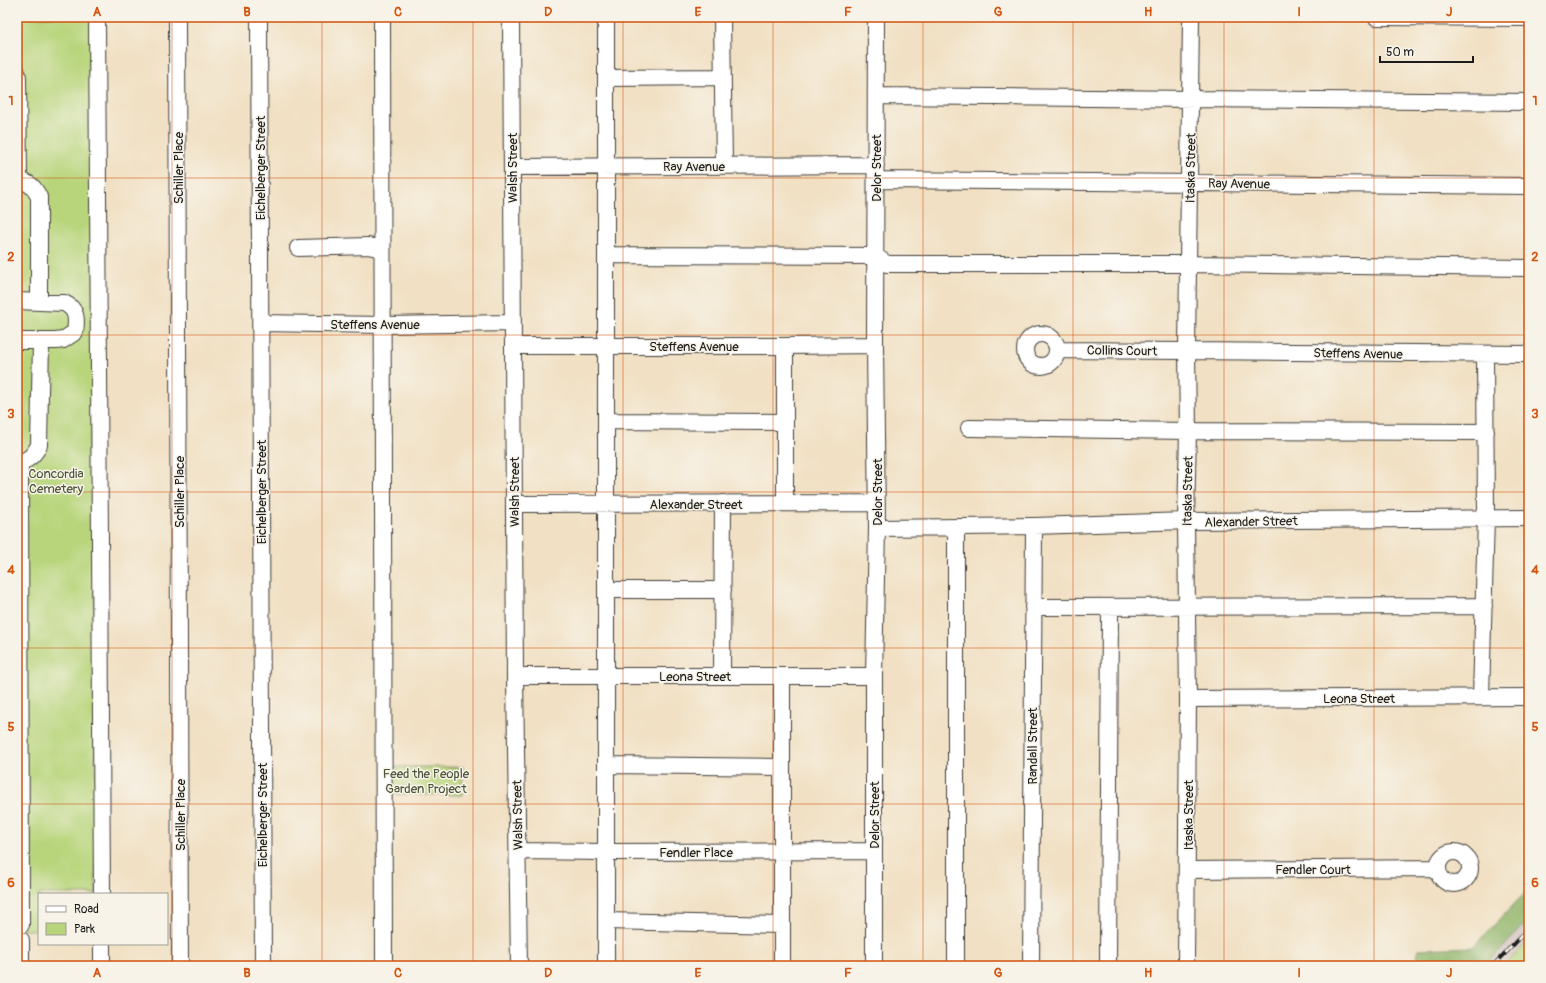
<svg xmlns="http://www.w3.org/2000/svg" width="1546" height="983" font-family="Pangolin,sans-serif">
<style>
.industrial{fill:#d0c0bc}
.green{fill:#b8d57c;stroke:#6a784c}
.forest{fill:#92b66c;stroke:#576944}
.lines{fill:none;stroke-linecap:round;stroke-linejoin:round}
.minor-casing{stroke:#3c3935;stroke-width:18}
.minor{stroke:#fff;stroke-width:16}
.rail-casing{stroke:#1c1c1c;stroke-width:4.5}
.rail{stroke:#f7f3e8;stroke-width:3;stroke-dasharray:9;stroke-linecap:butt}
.grid{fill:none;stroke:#d4530e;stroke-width:1;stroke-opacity:0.55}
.labels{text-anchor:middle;stroke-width:3;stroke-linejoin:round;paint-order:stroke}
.street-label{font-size:13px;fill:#1c1c1c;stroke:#f7f3e8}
.park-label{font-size:13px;fill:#4b5439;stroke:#f7f3e8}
.neatline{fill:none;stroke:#d4530e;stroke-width:1.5}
.grid-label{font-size:13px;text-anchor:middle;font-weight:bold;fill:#d4530e}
</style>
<rect width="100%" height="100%" fill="#f7f3e8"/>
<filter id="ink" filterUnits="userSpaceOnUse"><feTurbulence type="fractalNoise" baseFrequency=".025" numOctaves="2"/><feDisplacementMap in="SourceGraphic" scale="8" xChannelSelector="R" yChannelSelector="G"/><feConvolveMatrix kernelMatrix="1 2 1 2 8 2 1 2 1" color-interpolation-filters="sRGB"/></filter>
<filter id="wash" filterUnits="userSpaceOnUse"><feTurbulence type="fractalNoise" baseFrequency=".012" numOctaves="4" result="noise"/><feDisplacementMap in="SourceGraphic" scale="16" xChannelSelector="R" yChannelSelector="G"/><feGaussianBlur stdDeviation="0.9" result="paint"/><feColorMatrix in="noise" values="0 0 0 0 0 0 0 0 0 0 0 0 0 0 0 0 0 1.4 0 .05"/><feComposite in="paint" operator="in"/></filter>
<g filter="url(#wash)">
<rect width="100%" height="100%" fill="#f1e0c3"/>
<path class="industrial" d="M1529,920V941L1504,966H1485Z"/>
<path class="green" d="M17,17H94L96,894H39V930H17Z
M390,767H463L462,795L390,794Z
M1529,941V966H1504Z"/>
<path class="forest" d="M1529,889V920L1485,966H1428L1417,956L1419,949L1473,947Z"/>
</g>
<g filter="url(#ink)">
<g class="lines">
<defs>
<path id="minor" d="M97,17L102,894
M177,17L180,966
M259,17L263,966
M382,17L384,966
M511,17L515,676L519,966
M606,17V966
M722,17L724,166
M1376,17L1529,18
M17,72L18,78L19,181
M606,78L723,77
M876,96L1529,102
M512,167L876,165
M876,180L1529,186
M17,181C29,181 34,187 39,197V301
M298,248L368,246L382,249
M606,255L875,256L887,264H1188L1529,268
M17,301L64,303C77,309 77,319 75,332L63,340L56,341H17
M260,323L383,325L513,323
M1025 350a16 16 0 1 1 32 0a16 16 0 1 1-32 0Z
M513,346H785L875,345
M1057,350L1529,354
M606,421L785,422
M969,428L1188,431L1486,432
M17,461C27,463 35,454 39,445L41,341
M20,462L21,925
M785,503V346
M515,504L877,503
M877,528L1034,526L1186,521L1529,518
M606,590H723
M1033,607L1484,606
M515,676H874
M722,676L723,503
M782,676V966
M1481,697L1486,518L1485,354
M1188,699L1529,697
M606,765L782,767
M518,851L606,852L874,851
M1438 868a16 16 0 1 1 32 0a16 16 0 1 1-32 0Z
M1188,870L1438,868
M606,921L782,925
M21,940V966
M102,944V966
M874,966V676L877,528L875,345L876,17
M956,966V527
M1031,966L1034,526
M1108,966L1110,607
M1186,966L1188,699L1186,521L1188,431L1187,351L1191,17"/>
</defs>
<use href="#minor" class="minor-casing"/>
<use href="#minor" class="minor"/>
<defs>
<path id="rail" d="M1493,966L1529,928"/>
</defs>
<use href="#rail" class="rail-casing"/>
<use href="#rail" class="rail"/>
</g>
</g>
<path class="grid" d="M172,17V966M322,17V966M473,17V966M623,17V966M773,17V966M923,17V966M1073,17V966M1224,17V966M1374,17V966M17,178H1529M17,335H1529M17,492H1529M17,648H1529M17,804H1529"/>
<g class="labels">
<g class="street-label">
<text x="694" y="171">Ray Avenue</text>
<text transform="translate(178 168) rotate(-90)" y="5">Schiller Place</text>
<text transform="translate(260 168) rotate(-90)" y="5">Eichelberger Street</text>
<text transform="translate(512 168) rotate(-90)" y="5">Walsh Street</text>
<text transform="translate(876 168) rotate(-90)" y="5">Delor Street</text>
<text transform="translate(1190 168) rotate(-89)" y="5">Itaska Street</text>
<text transform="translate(1239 183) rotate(1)" y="5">Ray Avenue</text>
<text x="375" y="329">Steffens Avenue</text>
<text x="694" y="351">Steffens Avenue</text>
<text transform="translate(1122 350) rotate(1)" y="5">Collins Court</text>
<text transform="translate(1358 353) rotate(1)" y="5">Steffens Avenue</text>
<text transform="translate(1187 491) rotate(-89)" y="5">Itaska Street</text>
<text transform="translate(179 492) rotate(-90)" y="5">Schiller Place</text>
<text transform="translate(261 492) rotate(-90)" y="5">Eichelberger Street</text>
<text transform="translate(514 492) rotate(-90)" y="5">Walsh Street</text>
<text transform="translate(877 492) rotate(-90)" y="5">Delor Street</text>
<text x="696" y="509">Alexander Street</text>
<text transform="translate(1251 521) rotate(-1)" y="5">Alexander Street</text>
<text x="695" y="681">Leona Street</text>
<text x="1359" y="703">Leona Street</text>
<text transform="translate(1032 746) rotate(-90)" y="5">Randall Street</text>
<text transform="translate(180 815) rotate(-90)" y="5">Schiller Place</text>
<text transform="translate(262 815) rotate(-90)" y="5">Eichelberger Street</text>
<text transform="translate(517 815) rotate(-91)" y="5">Walsh Street</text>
<text transform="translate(874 815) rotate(-90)" y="5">Delor Street</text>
<text transform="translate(1188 815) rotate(-90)" y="5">Itaska Street</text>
<text x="696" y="857">Fendler Place</text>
<text x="1313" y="874">Fendler Court</text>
</g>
<g class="park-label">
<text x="56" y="478">Concordia<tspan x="56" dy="15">Cemetery</tspan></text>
<text x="426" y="778">Feed the People<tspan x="426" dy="15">Garden Project</tspan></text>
</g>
</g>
<rect width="1546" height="983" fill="none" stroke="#f7f3e8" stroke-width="44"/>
<rect x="38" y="893" width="130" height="52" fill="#f7f3e8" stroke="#9f9d96"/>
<rect x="46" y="906" width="20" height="6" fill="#ffffff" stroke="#9f9d96"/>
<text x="74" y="913" font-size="12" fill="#1c1c1c">Road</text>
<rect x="46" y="923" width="20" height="12" fill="#b8d57c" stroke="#9f9d96"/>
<text x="74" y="933" font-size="12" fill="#1c1c1c">Park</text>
<path d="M1380 56v6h93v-6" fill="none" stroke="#1c1c1c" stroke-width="2"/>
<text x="1386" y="56" font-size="12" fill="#1c1c1c" stroke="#f7f3e8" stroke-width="3" paint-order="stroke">50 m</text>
<rect x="22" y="22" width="1502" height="939" class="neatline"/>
<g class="grid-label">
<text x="97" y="16">A</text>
<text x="247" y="16">B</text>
<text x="398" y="16">C</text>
<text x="548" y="16">D</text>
<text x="698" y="16">E</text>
<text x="848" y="16">F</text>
<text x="998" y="16">G</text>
<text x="1148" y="16">H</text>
<text x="1299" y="16">I</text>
<text x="1449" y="16">J</text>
<text x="11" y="105">1</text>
<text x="1535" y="105">1</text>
<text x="11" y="261">2</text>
<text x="1535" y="261">2</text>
<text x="11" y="418">3</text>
<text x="1535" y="418">3</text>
<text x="11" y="574">4</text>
<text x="1535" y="574">4</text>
<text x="11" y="731">5</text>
<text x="1535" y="731">5</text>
<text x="11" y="887">6</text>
<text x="1535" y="887">6</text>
<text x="97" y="977">A</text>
<text x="247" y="977">B</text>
<text x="398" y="977">C</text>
<text x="548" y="977">D</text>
<text x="698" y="977">E</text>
<text x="848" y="977">F</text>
<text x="998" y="977">G</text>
<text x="1148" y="977">H</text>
<text x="1299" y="977">I</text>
<text x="1449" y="977">J</text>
</g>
</svg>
